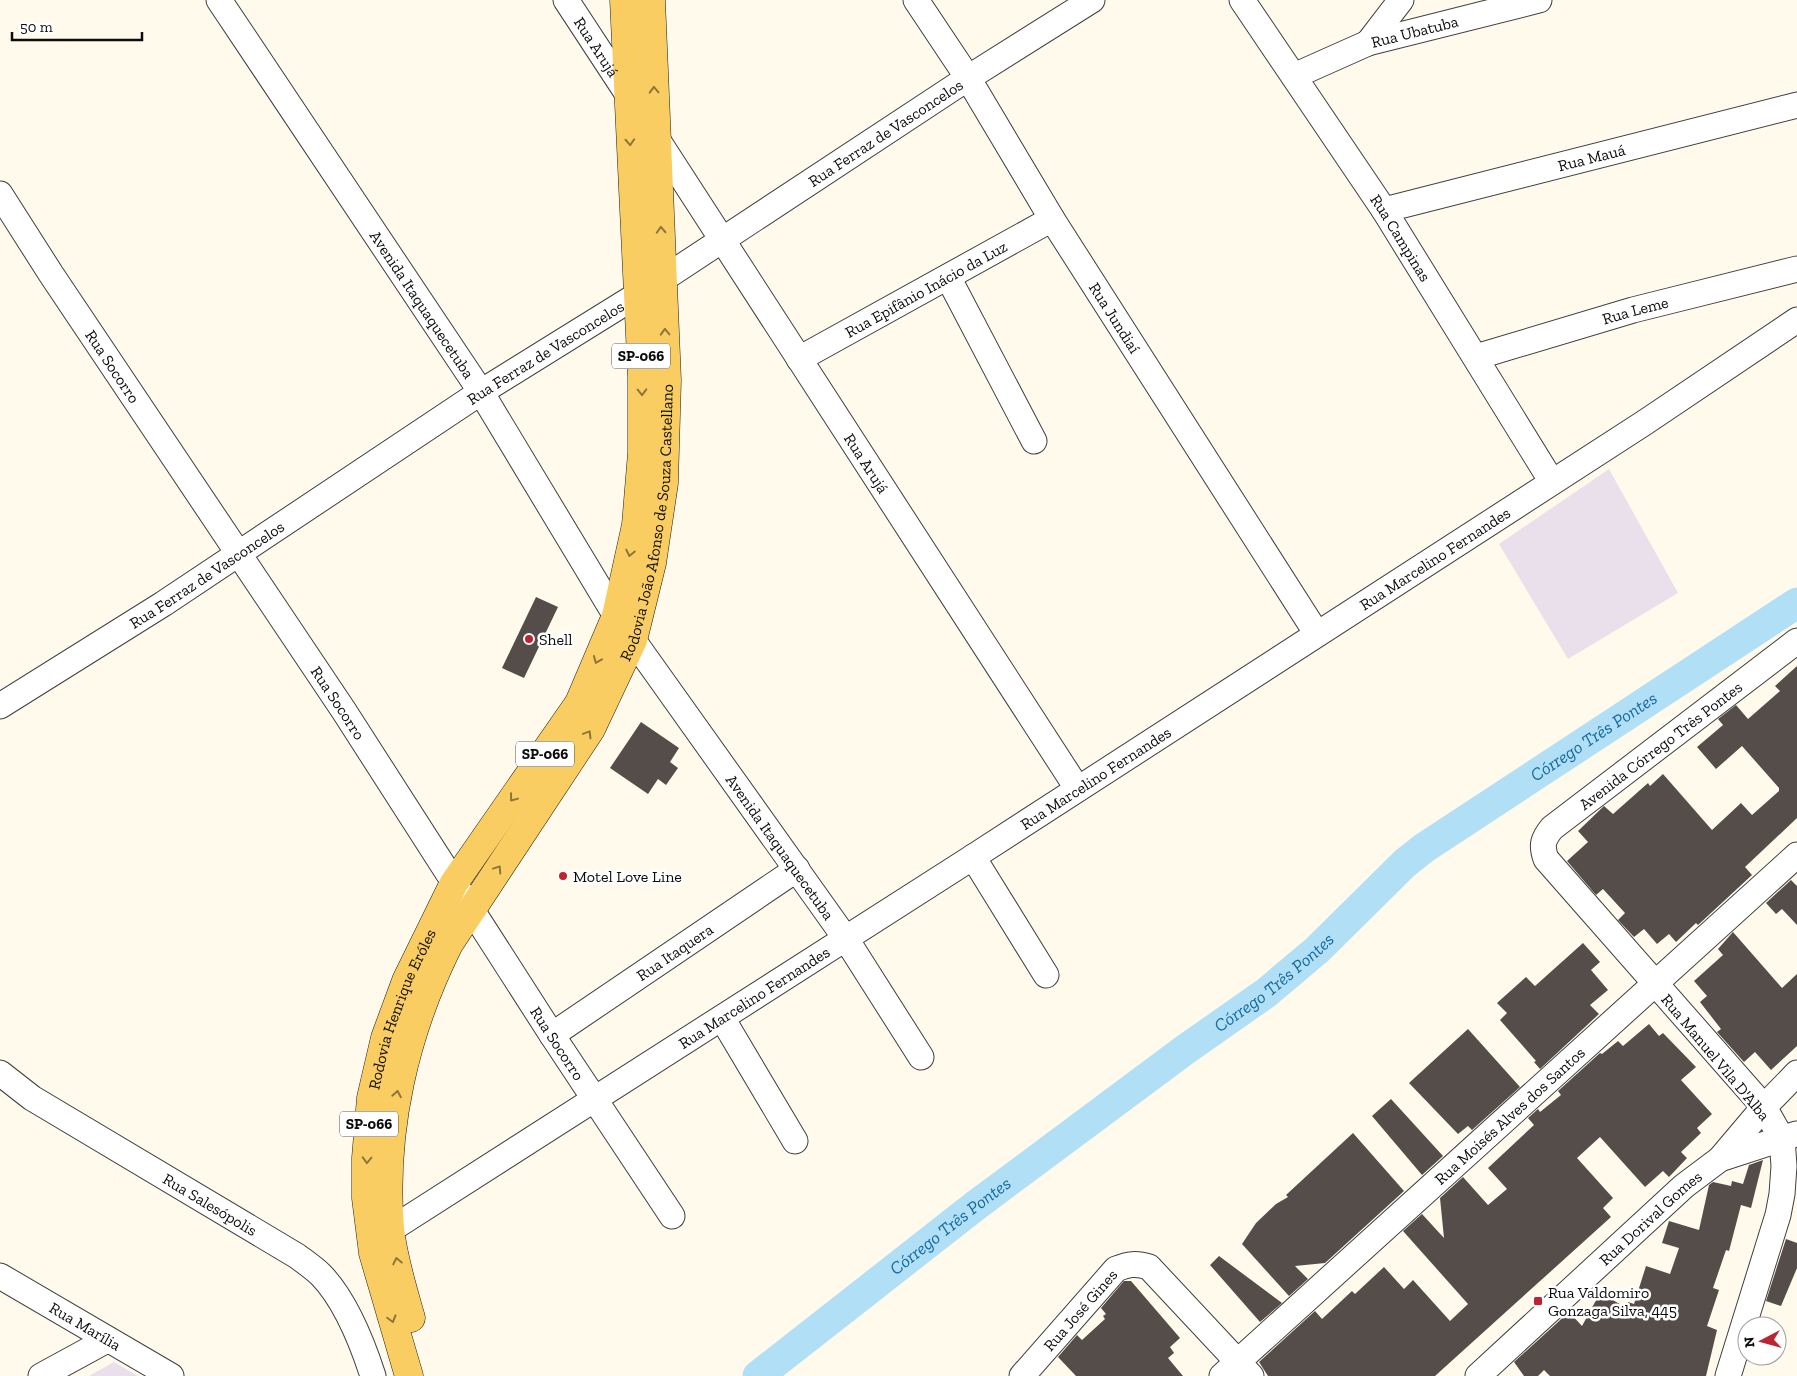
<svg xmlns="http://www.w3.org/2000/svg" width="1797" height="1376" font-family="'Zilla Slab',serif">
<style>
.industrial{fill:#eae0eb}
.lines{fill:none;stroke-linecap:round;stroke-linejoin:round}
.river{stroke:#b0dff6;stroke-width:31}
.building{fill:#554d49}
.minor-casing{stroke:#3f3f3f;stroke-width:27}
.major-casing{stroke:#1d1d1d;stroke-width:29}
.minor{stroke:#fff;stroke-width:25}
.major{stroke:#f9cd61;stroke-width:28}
.oneway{stroke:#8e763b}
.poi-dot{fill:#bd2432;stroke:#fff;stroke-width:2}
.labels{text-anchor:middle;stroke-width:5;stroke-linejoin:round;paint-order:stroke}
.shield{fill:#fff;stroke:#555;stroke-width:1}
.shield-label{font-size:15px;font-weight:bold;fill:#0c0c0c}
.street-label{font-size:16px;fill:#0c0c0c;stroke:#fff}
.poi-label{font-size:16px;fill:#0c0c0c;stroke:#fff;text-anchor:start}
.water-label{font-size:18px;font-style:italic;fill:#15699e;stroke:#fff}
</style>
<rect width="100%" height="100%" fill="#fffaeb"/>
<path class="industrial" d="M1609,469L1678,593L1568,659L1499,544Z
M114,1362L138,1376H89Z"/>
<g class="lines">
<path class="river" id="s1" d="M758,1376L975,1206L1186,1049L1266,993L1317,950L1405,863L1424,848L1797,603"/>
</g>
<path class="building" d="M536,597L558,607L524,678L502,668Z
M1797,666V818L1745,867L1752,875L1698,925L1696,923L1676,942L1669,934L1657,944L1644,929L1634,937L1618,920L1625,913L1603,889L1596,895L1567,861L1588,842L1578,831L1604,806L1613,814L1648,783L1650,786L1663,774L1712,830L1741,803L1752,815L1779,791V788L1742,746L1716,769L1697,747L1723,725L1718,719L1736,705L1748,719L1780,691L1775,686Z
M641,722L679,748L670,762L678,768L666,785L658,779L648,794L610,768Z
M1791,880L1797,886V925L1782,909L1776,914L1766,903Z
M1733,932L1782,988L1797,974V1046L1771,1070L1755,1052L1744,1062L1717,1032L1721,1029L1700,1002L1707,996L1694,981L1723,955L1718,949Z
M1583,943L1600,962L1591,970L1608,990L1590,1005L1599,1014L1540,1069L1534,1062L1536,1061L1500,1020L1507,1013L1497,1003L1526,977L1535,986Z
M1649,1024L1659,1036L1663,1033L1696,1067L1681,1080L1712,1114L1697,1128L1701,1133L1681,1152L1687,1158L1669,1177L1663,1171L1645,1187L1600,1137L1577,1158L1613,1198L1603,1208L1611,1217L1435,1376H1268L1259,1362L1315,1311L1322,1319L1352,1291L1355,1294L1384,1267L1404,1289L1413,1280L1450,1321L1468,1304L1403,1231L1422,1214L1444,1238L1440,1198L1463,1177L1488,1205L1507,1189L1488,1168L1534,1125L1528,1118L1538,1109L1540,1112L1561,1095L1558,1091L1600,1053L1602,1054L1618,1041L1623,1046Z
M1468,1029L1520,1087L1472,1130L1468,1126L1458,1134L1409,1083Z
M1391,1099L1443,1156L1422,1175L1372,1116Z
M1353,1133L1404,1191L1325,1263L1295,1266L1308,1279L1289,1296L1242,1244L1256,1223L1276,1204L1288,1197L1286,1195Z
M1763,1160L1751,1208L1741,1205L1729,1251L1726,1250L1713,1288L1719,1290L1707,1326L1717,1330L1706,1376H1550L1544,1370L1538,1376H1524L1514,1362L1569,1312L1582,1326L1600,1293L1627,1308L1628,1302L1634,1304L1646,1266L1670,1274L1679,1248L1662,1243L1669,1221L1699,1230L1709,1185L1713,1182L1731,1186L1732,1181L1743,1184L1749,1165Z
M1786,1239L1797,1243V1268L1781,1306L1766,1301Z
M1219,1256L1282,1303L1260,1322L1210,1265Z
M1124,1281H1131L1180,1338L1170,1347L1174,1353L1168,1358L1183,1376H1076L1058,1357L1077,1335L1082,1340L1105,1319L1103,1316L1106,1314L1101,1308Z"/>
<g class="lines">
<defs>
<g id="minor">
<path id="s2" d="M219,0L481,392L616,616"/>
<path id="s3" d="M566,0L627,93"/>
<path id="s4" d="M916,0L968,78L1052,219L1317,634"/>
<path id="s5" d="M1242,0L1384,210L1552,482"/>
<path d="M1368,43L1401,0"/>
<path id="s6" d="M1294,76L1368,43L1539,0"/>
<path id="s7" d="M657,139L1077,788"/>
<path id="s8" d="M0,194L51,274L344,711L552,1035L672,1216"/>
<path id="s9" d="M1384,210L1797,105"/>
<path d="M948,277L1034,441"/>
<path id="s10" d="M1476,357L1633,310L1797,269"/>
<path id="s11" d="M799,359L1052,219"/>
<path id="s12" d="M633,640L846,939L921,1057"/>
<path id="s13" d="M0,706L163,604L481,392L663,279L968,78L1092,0"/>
<path d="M973,857L1046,975"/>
<path d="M722,1018L795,1141"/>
<path id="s14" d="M552,1035L797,869"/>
<path id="s15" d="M0,1073L32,1098L297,1256C305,1262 314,1268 321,1275C346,1301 362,1342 373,1376"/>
<path d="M1720,1159L1764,1107L1797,1073"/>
<path id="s16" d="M390,1230L973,857L1644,423L1797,320"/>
<path id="s17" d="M0,1276L171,1376"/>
<path d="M41,1376L107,1340"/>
<path id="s18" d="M1022,1376L1116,1269C1129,1264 1136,1263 1149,1267L1251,1376"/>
<path id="s19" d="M1222,1376L1797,855"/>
<path id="s20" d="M1478,1376L1684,1186L1720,1159L1796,1134"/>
<path id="s21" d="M1728,1376L1778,1215L1782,1194L1784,1166L1782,1139L1764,1107L1546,859C1541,845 1543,839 1552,828L1797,641"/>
</g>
<g id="major">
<path id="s22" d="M411,1318C403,1290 393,1258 390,1229C382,1130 405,1032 449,944L591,729L633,640L652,563L664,483L667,380L651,0"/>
<path id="s23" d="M409,1376L373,1253L366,1198V1158L371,1098L385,1038L406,981L454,883L579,703L616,616L636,525L642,453V377L624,0"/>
</g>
</defs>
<use href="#minor" class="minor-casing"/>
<use href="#major" class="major-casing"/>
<use href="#minor" class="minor"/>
<use href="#major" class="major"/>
</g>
<defs><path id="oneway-chevron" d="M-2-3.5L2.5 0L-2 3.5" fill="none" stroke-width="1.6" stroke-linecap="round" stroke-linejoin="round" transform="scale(1.25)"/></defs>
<g class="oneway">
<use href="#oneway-chevron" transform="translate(654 90) rotate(-92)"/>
<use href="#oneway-chevron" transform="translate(630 142) rotate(87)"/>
<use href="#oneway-chevron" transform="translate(661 230) rotate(-93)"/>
<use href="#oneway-chevron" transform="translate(665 332) rotate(-92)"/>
<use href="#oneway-chevron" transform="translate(642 392) rotate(89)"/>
<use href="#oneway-chevron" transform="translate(630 553) rotate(102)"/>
<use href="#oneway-chevron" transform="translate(597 660) rotate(113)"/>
<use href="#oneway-chevron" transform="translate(588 734) rotate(-59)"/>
<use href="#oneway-chevron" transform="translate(513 798) rotate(127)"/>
<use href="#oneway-chevron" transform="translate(498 869) rotate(-56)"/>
<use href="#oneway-chevron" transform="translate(397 1094) rotate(-80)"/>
<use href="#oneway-chevron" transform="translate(367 1160) rotate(92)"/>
<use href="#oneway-chevron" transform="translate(397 1261) rotate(-102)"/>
<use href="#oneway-chevron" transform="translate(392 1319) rotate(74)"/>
</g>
<g class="poi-dot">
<circle cx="529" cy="639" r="5"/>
<circle cx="563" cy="876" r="5"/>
<rect x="1533" y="1296" width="10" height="10" rx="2.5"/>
</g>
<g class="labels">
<g class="shield">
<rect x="612" y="343.5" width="58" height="25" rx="4"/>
<rect x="516" y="741.5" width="58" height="25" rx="4"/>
<rect x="340" y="1111.5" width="58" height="25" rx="4"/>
</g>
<g class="shield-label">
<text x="641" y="361">SP-066</text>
<text x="545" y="759">SP-066</text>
<text x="369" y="1129">SP-066</text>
</g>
<g class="street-label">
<text dy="6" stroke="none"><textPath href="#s6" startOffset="129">Rua Ubatuba</textPath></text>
<text dy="6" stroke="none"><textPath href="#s3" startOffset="56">Rua Arujá</textPath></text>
<text dy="6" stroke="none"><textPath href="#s13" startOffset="1055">Rua Ferraz de Vasconcelos</textPath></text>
<text dy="6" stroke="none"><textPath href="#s9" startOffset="214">Rua Mauá</textPath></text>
<text dy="6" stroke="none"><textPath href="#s5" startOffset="286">Rua Campinas</textPath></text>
<text dy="6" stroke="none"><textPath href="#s11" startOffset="145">Rua Epifânio Inácio da Luz</textPath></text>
<text dy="6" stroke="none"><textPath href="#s2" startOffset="366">Avenida Itaquaquecetuba</textPath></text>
<text dy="6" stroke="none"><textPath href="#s10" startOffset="166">Rua Leme</textPath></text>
<text dy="6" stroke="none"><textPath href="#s4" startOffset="375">Rua Jundiaí</textPath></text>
<text dy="6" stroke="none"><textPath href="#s13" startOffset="650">Rua Ferraz de Vasconcelos</textPath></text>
<text dy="6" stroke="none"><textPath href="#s8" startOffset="206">Rua Socorro</textPath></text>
<text dy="6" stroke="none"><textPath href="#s7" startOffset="386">Rua Arujá</textPath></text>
<text dy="6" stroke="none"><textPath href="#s22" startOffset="861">Rodovia João Afonso de Souza Castellano</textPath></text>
<text dy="6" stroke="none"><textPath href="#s16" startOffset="1242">Rua Marcelino Fernandes</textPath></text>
<text dy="6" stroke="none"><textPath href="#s13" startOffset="245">Rua Ferraz de Vasconcelos</textPath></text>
<text dy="6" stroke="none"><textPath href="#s8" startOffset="611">Rua Socorro</textPath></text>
<text dy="6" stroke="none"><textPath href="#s21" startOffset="782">Avenida Córrego Três Pontes</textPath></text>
<text dy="6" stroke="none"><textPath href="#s16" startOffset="838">Rua Marcelino Fernandes</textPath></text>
<text dy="6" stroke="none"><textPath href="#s12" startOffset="254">Avenida Itaquaquecetuba</textPath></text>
<text dy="6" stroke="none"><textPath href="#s14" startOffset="148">Rua Itaquera</textPath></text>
<text dy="6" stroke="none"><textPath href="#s16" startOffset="432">Rua Marcelino Fernandes</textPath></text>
<text dy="6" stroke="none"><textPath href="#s23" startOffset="378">Rodovia Henrique Eróles</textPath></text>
<text dy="6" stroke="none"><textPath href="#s8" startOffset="1016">Rua Socorro</textPath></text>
<text transform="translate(1716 1057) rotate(50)" y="6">Rua Manuel Vila D'Alba</text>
<text dy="6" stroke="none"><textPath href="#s19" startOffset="388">Rua Moisés Alves dos Santos</textPath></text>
<text dy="6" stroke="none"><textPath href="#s15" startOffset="248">Rua Salesópolis</textPath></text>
<text dy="6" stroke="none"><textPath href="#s20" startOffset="234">Rua Dorival Gomes</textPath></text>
<text dy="6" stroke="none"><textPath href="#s18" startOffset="88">Rua José Gines</textPath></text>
<text dy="6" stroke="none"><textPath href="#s17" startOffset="99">Rua Marília</textPath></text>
</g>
<g class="poi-label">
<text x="539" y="645">Shell</text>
<text x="573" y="882">Motel Love Line</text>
<text x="1548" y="1298">Rua Valdomiro<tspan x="1548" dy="18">Gonzaga Silva, 445</tspan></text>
</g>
<g class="water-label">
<text dy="6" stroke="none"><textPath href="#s1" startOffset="1054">Córrego Três Pontes</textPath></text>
<text dy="6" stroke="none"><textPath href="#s1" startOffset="649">Córrego Três Pontes</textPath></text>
<text dy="6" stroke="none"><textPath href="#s1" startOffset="244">Córrego Três Pontes</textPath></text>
</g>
</g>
<g transform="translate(1762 1341) rotate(264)"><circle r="24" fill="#ffffff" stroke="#9e9e9e"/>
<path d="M0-4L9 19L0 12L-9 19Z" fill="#bd2432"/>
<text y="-8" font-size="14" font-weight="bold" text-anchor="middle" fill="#0c0c0c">N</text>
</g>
<path d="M12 32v8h130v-8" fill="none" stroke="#0c0c0c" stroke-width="2.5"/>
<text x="20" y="32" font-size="15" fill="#0c0c0c" stroke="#ffffff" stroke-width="4" paint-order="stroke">50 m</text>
</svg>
